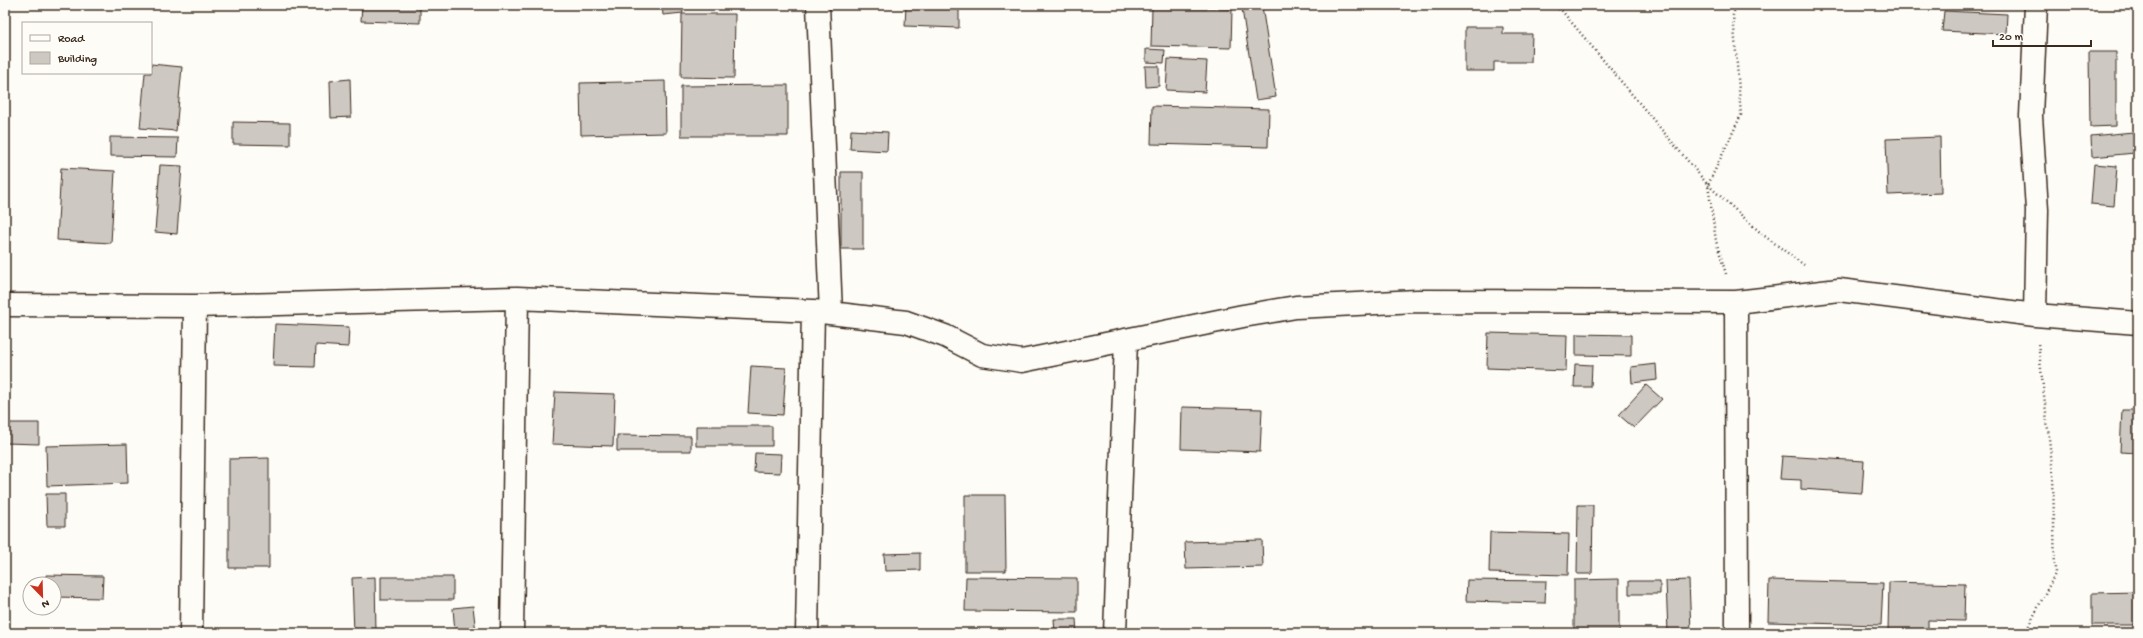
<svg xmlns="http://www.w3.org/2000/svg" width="2143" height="638" font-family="'Gochi Hand',sans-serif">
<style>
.building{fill:#cdc8c2;stroke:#3b2a1e}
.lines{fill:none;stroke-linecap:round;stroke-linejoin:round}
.street-casing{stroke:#3b2a1e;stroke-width:25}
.path{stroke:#3b2a1e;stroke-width:2.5;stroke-dasharray:1 3;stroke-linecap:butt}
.street{stroke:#fdfcf7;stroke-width:22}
</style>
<rect width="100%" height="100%" fill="#fdfcf7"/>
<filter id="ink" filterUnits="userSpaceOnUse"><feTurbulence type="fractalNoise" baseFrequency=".025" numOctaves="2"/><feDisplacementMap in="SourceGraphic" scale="8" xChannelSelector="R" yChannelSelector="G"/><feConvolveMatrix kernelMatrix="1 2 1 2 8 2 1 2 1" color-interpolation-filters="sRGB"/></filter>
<g filter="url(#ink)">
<path class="building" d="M362,5H420V23L361,21Z
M662,5H682L683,13L663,15Z
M906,6L959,7V28L905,26Z
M1262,6L1276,97L1256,100L1242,9Z
M1152,7L1232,9L1231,48L1151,46Z
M1944,11L2007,14L2006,34L1942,31Z
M682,14H735L734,78L681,77Z
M1465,27H1503V34H1532L1531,62H1494V71H1465Z
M1146,49L1165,50L1164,63L1146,62Z
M2089,52H2116V126L2090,127Z
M1168,59L1207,61L1205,92L1166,90Z
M151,64L182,67L176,131L140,128L145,73H151Z
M1145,66H1159V86L1146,87Z
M350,79L351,117L331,118L330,81Z
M665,81L666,133L581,135L580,83Z
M788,85V136H681V86Z
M1152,106L1269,109L1268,147L1151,144Z
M233,122L290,123V145L233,144Z
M851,130L888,132L887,151L850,149Z
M2133,132L2135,153L2092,157L2091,136Z
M110,137L178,138L177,157L110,156Z
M1940,137L1941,193L1888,195L1886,139Z
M2094,164L2117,166L2114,206L2091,204Z
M160,165L182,166L177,234L155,232Z
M61,168L115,171L111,243L57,240Z
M841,172H863V249H841Z
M275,324L349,327L348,347L316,345L315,367L273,366Z
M1488,333L1567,335L1566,371L1487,368Z
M1576,334L1631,335V356L1576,355Z
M1575,364L1592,365L1591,387H1574Z
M1656,364L1657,380L1632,383L1631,367Z
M751,366L786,368L783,415L748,413Z
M1646,385L1662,399L1634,428L1619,415Z
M555,392L615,394L613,446L552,444Z
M1182,407L1262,409L1260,452L1181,449Z
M2122,410H2138V453L2120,452Z
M5,423H39V444L5,443Z
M696,426H772V446H696Z
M617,435L691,436V451H617Z
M127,444L128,483L47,486L46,446Z
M755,453L781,454L780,473L754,472Z
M1782,456L1864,461L1862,493L1801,489V480L1780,479Z
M269,458V568H229V459Z
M46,494H65V526H47Z
M965,495H1005L1006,571H965Z
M1578,505H1593L1592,574H1577Z
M1490,532L1569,534L1568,575L1489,573Z
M1262,540L1263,567L1186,569L1185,542Z
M920,553V570L885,571L884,554Z
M46,575L103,576L102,598L54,597V584H46Z
M375,577L376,633H354L352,578Z
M381,577H453V600H381Z
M966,577L1077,578V612L965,611Z
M1619,579V633H1574V580Z
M1467,580L1546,581L1545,603L1466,601Z
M1689,580L1691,632L1668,633L1666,581Z
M1769,580L1883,583L1881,625L1768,622Z
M1629,581H1660V594H1629Z
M1889,582L1965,584L1964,621L1928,620V633L1888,632Z
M2138,592V625H2092V593Z
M473,606L476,633H455L453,608Z
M1054,619H1076L1077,633H1055Z"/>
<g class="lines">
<defs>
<path id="street" d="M818,5L831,313
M1736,302L1737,633
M5,305L195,306L517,298L813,311L906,322L945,336L982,355L1022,361L1243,316L1296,307L1417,301L1736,302L1839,290L2035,315L2138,323
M2035,315L2037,210L2031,116L2036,5
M191,633L195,306
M512,633L517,298
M807,633L813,311
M1115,633L1126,341"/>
</defs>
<use href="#street" class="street-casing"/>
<path class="path" d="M1551,5L1562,11L1708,185L1762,234L1804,265
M1726,274L1716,241L1708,185L1741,115L1733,15L1736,5
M2025,633L2055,574L2053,473L2038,343"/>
<use href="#street" class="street"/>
</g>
</g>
<rect width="2143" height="638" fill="none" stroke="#fdfcf7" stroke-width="20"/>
<rect x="10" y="10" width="2123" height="618" fill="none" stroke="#3b2a1e" stroke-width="1.5" filter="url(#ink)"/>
<rect x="22" y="22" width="130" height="52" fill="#fdfcf7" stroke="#afa8a0"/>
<rect x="30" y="35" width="20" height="6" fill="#fdfcf7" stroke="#afa8a0"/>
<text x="58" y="42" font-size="12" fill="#3b2a1e">Road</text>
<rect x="30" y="52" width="20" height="12" fill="#cdc8c2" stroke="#afa8a0"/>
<text x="58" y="62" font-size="12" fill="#3b2a1e">Building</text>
<g transform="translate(42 596) rotate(157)"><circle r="19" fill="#fdfcf7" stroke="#afa8a0"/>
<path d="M0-3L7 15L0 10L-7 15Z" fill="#c8321e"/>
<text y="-6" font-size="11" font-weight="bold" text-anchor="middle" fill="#3b2a1e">N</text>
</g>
<path d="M1993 40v6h98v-6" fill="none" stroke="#3b2a1e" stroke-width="2"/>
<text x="1999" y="40" font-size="12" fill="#3b2a1e" stroke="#fdfcf7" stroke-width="3" paint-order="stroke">20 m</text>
</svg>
